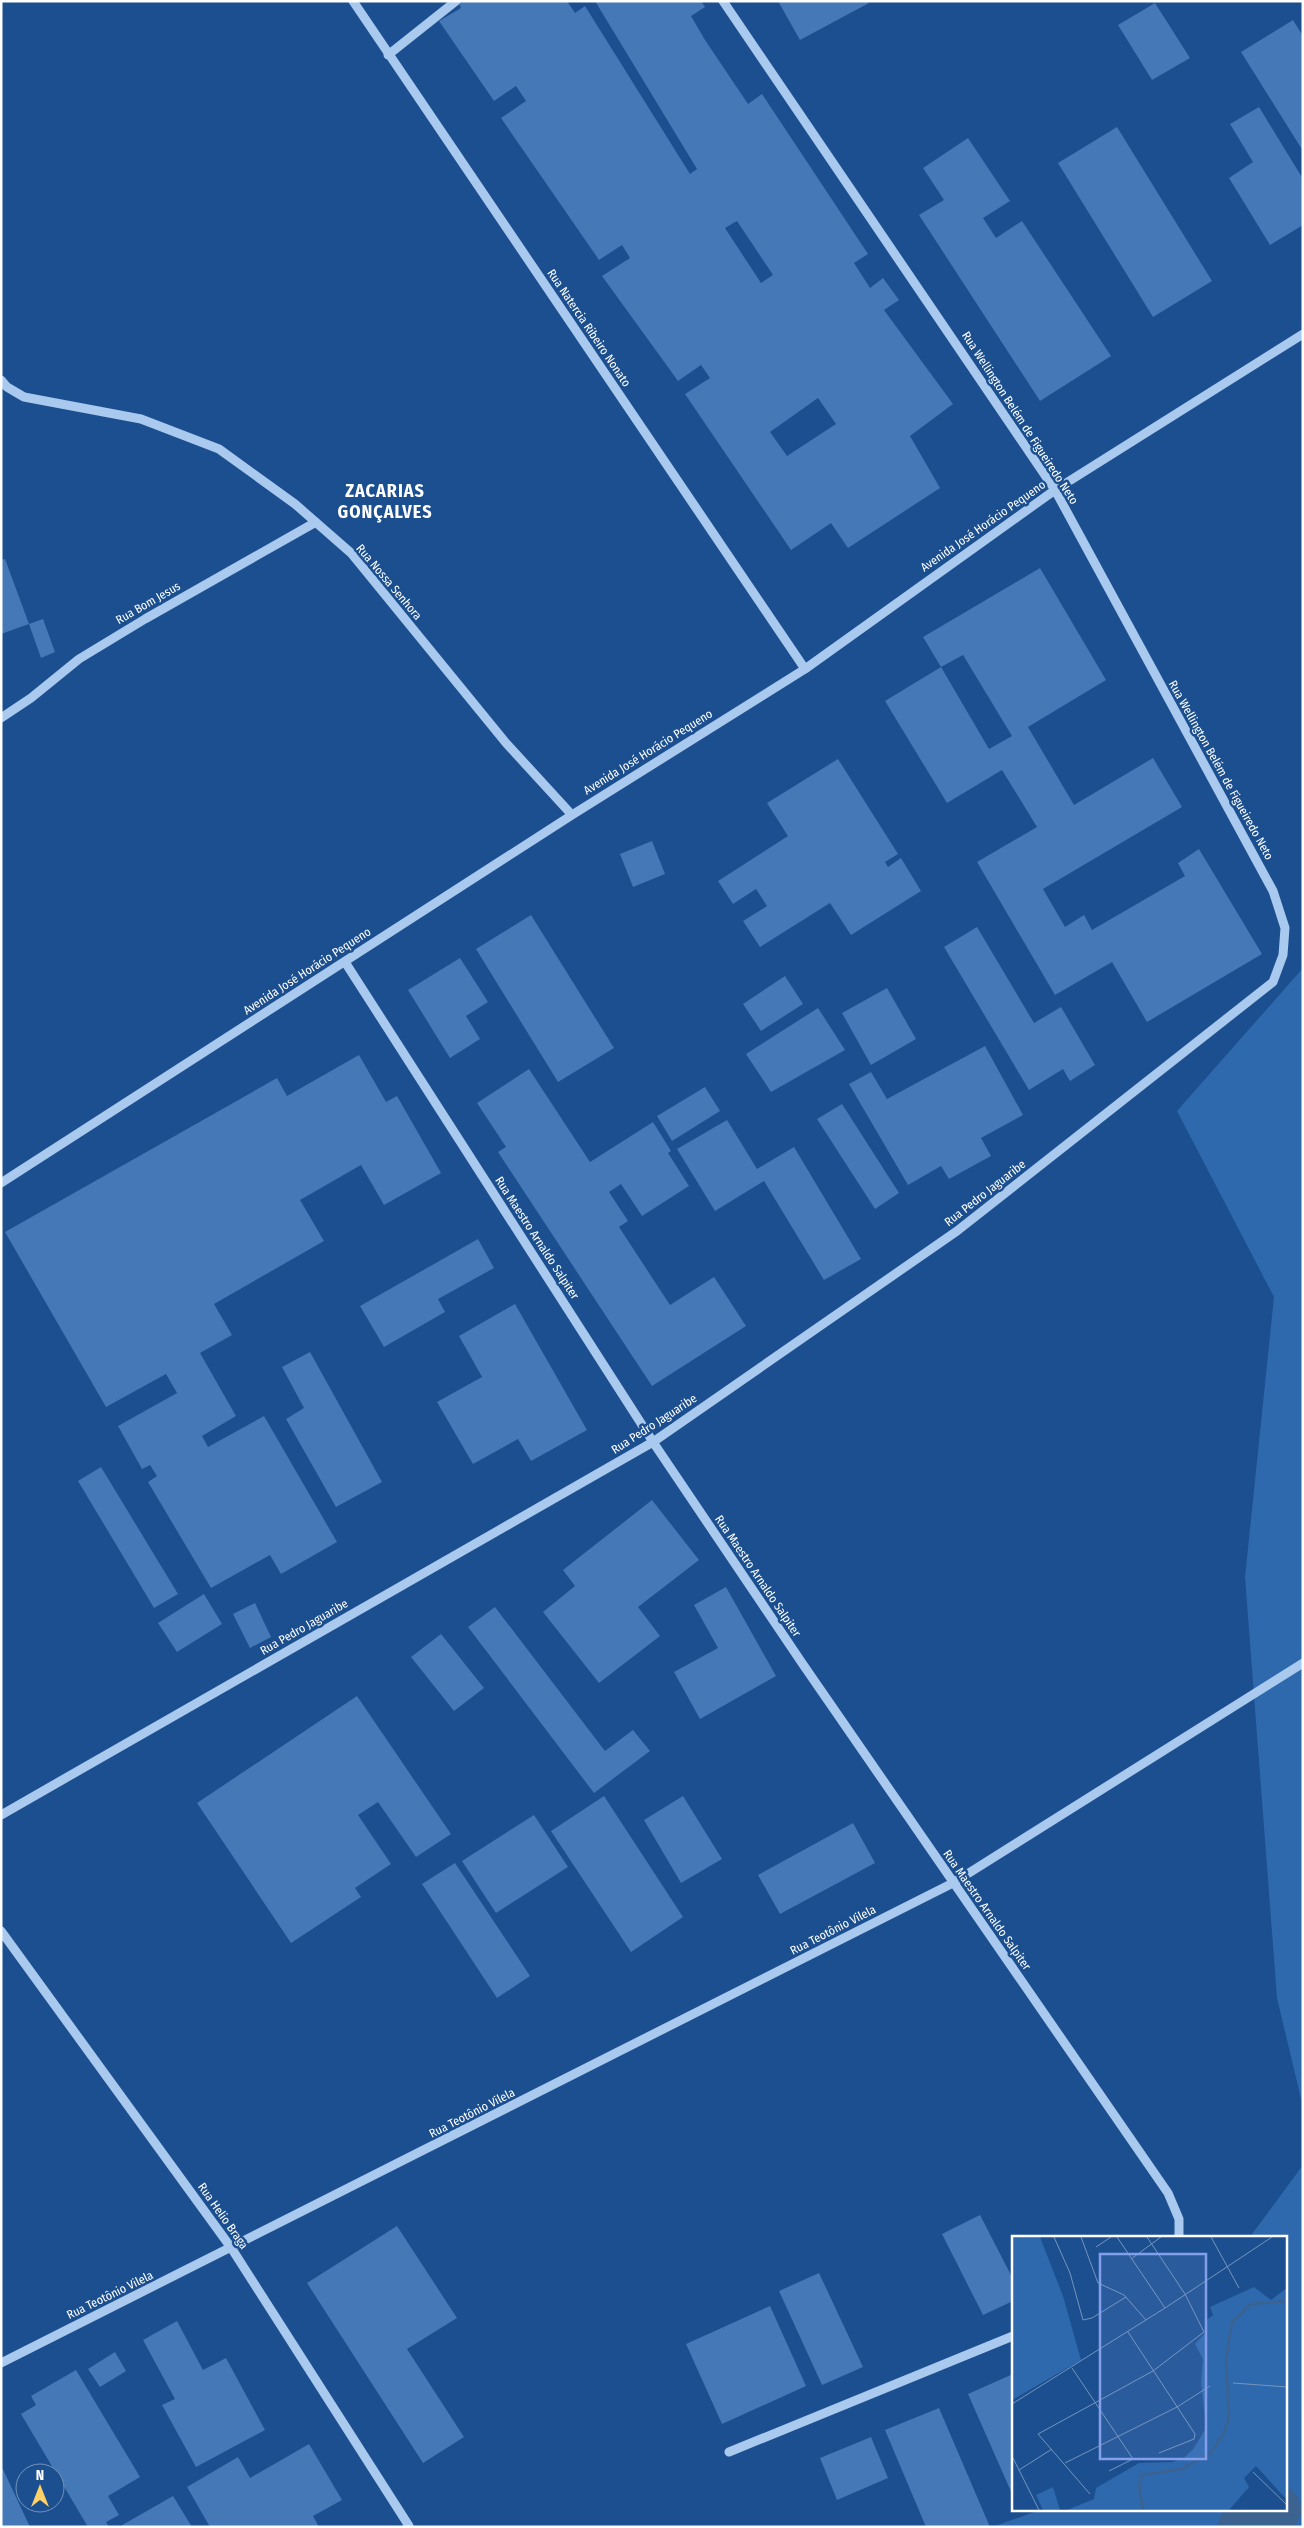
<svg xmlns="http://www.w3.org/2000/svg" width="1304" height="2528" font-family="'Fira Sans Condensed',sans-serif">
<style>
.green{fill:#2e69ad}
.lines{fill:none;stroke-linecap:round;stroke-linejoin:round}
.canal{stroke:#3c6290;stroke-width:48}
.building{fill:#4478b7;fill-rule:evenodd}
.minor{stroke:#a9c9ee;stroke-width:9}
.labels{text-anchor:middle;stroke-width:5;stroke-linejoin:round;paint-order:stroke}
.street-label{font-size:12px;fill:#fff;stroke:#1b4f8f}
.district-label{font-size:18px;font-weight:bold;letter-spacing:1px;fill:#fff;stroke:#1b4f8f}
.inset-river{fill:none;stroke:#3c6290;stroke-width:2.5}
.inset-road{fill:none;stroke:#7695bc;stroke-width:1}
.view{fill:#839eea;fill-opacity:0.15;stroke:#839eea;stroke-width:2.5}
.inset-edge{fill:none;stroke:#fff;stroke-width:2.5}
</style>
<rect width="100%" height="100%" fill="#1b4f8f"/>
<path class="green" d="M1303,968V2107L1277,1998L1245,1577L1274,1297L1177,1111Z
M1303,2165V2527H992L1043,2509H1285V2237H1250Z"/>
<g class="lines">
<path class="canal" d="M1242,2527L1277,2509"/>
</g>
<path class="building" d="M458,1H567L575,13L585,6L690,174L697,169L595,1H701L705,7L691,16L705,40L748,104L762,94L868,254L854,263L870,288L883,278L899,300L884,310L953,404L910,436L940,488L848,548L831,523L791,550L685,394L710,378L701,365L678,381L602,276L630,258L622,245L599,260L501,118L526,101L516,86L494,101L439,21L461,8ZM737,221L773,275L761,283L725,228ZM818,398L836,424L787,456L770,432Z
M778,1H867L869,3L800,40Z
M1155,3L1190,58L1152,80L1118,25Z
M1293,20L1303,36V151L1241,52Z
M1259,107L1303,179V225L1270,245L1229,178L1253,162L1230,124Z
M1117,127L1212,281L1153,317L1058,163Z
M968,138L1010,201L983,218L996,238L1022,221L1111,356L1040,401L919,215L944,200L923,168Z
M5,559L29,624L1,634V560Z
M1040,568L1106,680L1028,727L1074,805L1153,758L1182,807L1043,889L1065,927L1084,915L1092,930L1185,876L1178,863L1199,849L1262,954L1147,1022L1112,962L1055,995L977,862L1037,827L1002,770L947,803L885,701L941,667L923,637ZM963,655L1012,736L989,749L941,667Z
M43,619L55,652L41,658L29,624Z
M838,759L898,854L885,862L888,867L901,858L921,891L851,935L830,903L760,947L743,921L767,906L756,889L733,904L718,881L788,836L767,803Z
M652,841L665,874L633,887L620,854Z
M531,915L614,1048L558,1082L476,949Z
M977,927L1034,1023L1061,1007L1095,1065L1070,1081L1063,1069L1029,1090L944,947Z
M460,958L488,1002L466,1016L480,1039L450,1058L408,990Z
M785,976L803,1004L761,1031L743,1004Z
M887,988L916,1039L871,1065L842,1013Z
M818,1008L845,1050L771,1092L746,1054Z
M985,1046L1023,1115L981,1138L991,1156L949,1179L941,1166L908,1185L849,1084L871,1072L887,1099Z
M359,1055L386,1102L397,1096L441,1173L384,1205L361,1165L300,1200L324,1241L214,1304L232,1335L200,1353L236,1416L202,1436L208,1447L264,1416L337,1542L281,1574L270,1555L211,1588L148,1482L157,1476L150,1465L142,1469L118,1426L177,1393L166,1374L106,1407L5,1232L277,1078L287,1096Z
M529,1069L590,1162L653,1122L671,1151L668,1153L689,1186L642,1216L621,1184L609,1192L628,1221L619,1227L670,1305L714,1277L746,1326L652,1386L498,1152L506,1147L477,1103Z
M705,1087L720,1111L672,1141L657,1116Z
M842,1104L899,1193L875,1209L817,1119Z
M727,1120L757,1169L794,1147L861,1259L824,1280L764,1181L715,1211L677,1149Z
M478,1239L494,1268L438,1299L445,1312L384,1347L360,1306Z
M515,1304L587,1430L531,1461L518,1439L473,1464L437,1402L482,1377L459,1336Z
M310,1352L382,1482L336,1507L286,1419L304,1408L282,1367Z
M101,1467L178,1594L154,1608L78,1481Z
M652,1500L699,1560L638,1607L660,1636L599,1683L543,1612L575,1586L563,1570Z
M726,1587L776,1676L700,1719L674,1672L718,1648L694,1605Z
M204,1594L222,1624L177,1652L158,1623Z
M255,1603L271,1637L250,1648L233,1614Z
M495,1607L605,1751L633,1730L650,1751L594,1793L468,1627Z
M441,1634L484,1688L454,1711L411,1657Z
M357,1696L451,1834L416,1857L378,1802L358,1815L391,1864L355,1888L361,1897L291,1943L197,1803Z
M604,1796L683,1917L631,1952L551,1831Z
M683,1796L722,1859L681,1883L644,1820Z
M534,1815L568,1867L496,1913L462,1861Z
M853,1823L875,1863L780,1914L758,1875Z
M455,1863L530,1976L497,1998L422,1884Z
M980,2215L1013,2279V2301L983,2315L942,2234Z
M397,2226L457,2318L407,2349L464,2437L423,2463L307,2283Z
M819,2273L863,2367L822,2385L779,2291Z
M770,2306L806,2386L722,2424L686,2344Z
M177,2321L203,2370L226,2358L265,2430L196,2467L162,2405L175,2399L143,2340Z
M115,2352L126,2371L100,2387L88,2369Z
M76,2370L140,2477L108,2496L119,2515L106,2522L109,2527H88L21,2414L36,2405L31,2396Z
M1013,2374V2496L968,2394Z
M939,2408L990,2527H926L885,2430Z
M871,2437L888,2478L837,2500L820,2458Z
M309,2444L342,2500L313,2516L319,2527H210L187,2487L238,2457L250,2478Z
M1,2465L30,2527H1Z
M173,2496L192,2527H120L124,2524Z"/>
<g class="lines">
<path class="minor" d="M353,1L805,669
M388,55L456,1
M1,380L7,387L24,397L141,419L219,449L295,504L351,553L506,743L572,815
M1,718L31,698L79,659L145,619L316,522
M345,962L653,1442L802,1663L1168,2193L1179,2219V2237
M1,1183L572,815L805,669L1055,490L1303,334
M1,1815L653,1442L957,1231L1273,982L1283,955L1285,928L1273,891L1055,490L723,1
M1,1931L232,2249L409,2526L407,2527
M1,2363L953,1883L1303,1663
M729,2452L1013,2336"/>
</g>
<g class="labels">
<g class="street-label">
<text transform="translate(589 328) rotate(56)" y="4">Rua Natercia Ribeiro Nonato</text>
<text transform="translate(1020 418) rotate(57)" y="4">Rua Wellington Belém de Figueiredo Neto</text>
<text transform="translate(983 526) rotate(-35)" y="4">Avenida José Horácio Pequeno</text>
<text transform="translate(389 582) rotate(50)" y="4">Rua Nossa Senhora</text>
<text transform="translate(148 603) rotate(-30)" y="4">Rua Bom Jesus</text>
<text transform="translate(648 752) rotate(-32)" y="4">Avenida José Horácio Pequeno</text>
<text transform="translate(1221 770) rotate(61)" y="4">Rua Wellington Belém de Figueiredo Neto</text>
<text transform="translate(307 971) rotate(-33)" y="4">Avenida José Horácio Pequeno</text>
<text transform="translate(985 1193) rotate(-38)" y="4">Rua Pedro Jaguaribe</text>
<text transform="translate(537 1238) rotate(57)" y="4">Rua Maestro Arnaldo Salpiter</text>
<text transform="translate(654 1424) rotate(-33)" y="4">Rua Pedro Jaguaribe</text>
<text transform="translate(758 1576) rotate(56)" y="4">Rua Maestro Arnaldo Salpiter</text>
<text transform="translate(304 1627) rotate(-30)" y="4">Rua Pedro Jaguaribe</text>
<text transform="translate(987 1910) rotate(55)" y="4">Rua Maestro Arnaldo Salpiter</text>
<text transform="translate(833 1930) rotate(-27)" y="4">Rua Teotônio Vilela</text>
<text transform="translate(472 2113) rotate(-27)" y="4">Rua Teotônio Vilela</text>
<text transform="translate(223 2216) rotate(55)" y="4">Rua Helio Braga</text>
<text transform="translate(110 2295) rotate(-26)" y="4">Rua Teotônio Vilela</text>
</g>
<g class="district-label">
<text x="385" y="497">ZACARIAS<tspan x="385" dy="21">GONÇALVES</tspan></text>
</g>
</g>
<g transform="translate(1012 2236)">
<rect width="275" height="275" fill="#1b4f8f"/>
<path d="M0,1H28L51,60L69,124L0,164ZM242,51L259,64L275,52V264L244,230L232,242L237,251L217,274H55L82,263L84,252L127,227L160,226L172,222L182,212L194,192L189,146L191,123L183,108L194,96L193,85L201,79L198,71ZM41,251L48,274H31L24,259Z" fill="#2e69ad"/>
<path class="inset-river" d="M131,274L127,250L130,239L169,233L198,218L212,197L217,182L214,123L220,86L239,68L275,65"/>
<path class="inset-road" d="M42,1L58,37L71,84L80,82L114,61M69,1L86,47L112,59L134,84M105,1L153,72M199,1L227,52M84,11L99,1M119,23L149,1M116,96L183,198L182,203L147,217M60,132L121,223L97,235M221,147L275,151M0,168L153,72L260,1M0,220L27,274M53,227L165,171L198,150M7,234L40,213M241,236L275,269M78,258L26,198L141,135L192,96L173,58L135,1"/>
<path class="view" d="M88,18H194V223H88Z"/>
<rect width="275" height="275" class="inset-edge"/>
</g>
<rect width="1304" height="2528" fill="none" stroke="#ffffff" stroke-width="5"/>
<g transform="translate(40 2488)"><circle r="24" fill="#1b4f8f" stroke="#7695bc"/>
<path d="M0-4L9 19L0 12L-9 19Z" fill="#ffd166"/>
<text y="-8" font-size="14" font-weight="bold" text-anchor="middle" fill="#ffffff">N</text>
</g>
</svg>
